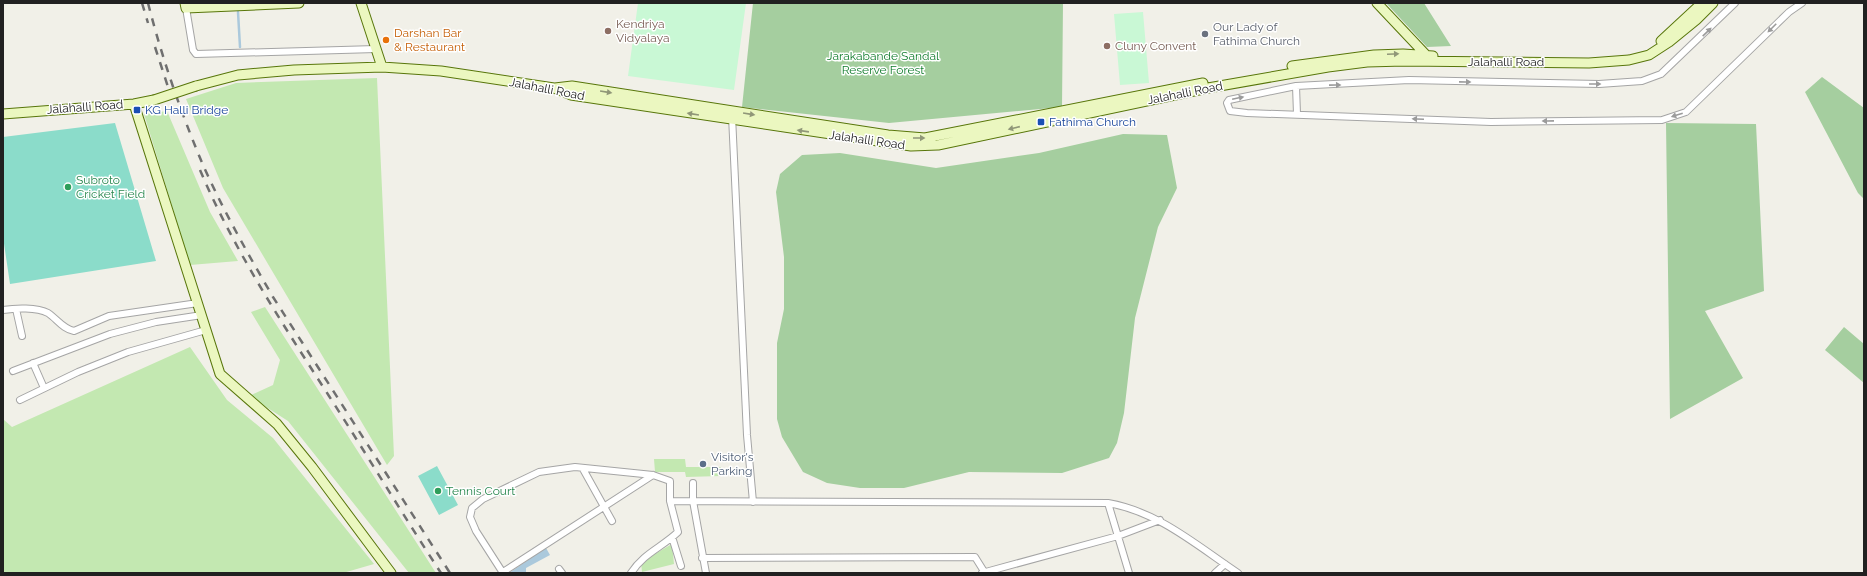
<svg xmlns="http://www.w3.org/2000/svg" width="1867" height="576" font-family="Raleway,sans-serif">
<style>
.grass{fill:#c3e8b1}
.forest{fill:#a5ce9f}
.park{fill:#c9f8d5}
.pitch{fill:#8bdcca}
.water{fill:#abc9dc}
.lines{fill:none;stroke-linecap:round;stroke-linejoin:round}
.stream{stroke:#abc9dc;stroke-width:2.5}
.street-casing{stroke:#a5a5a5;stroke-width:8}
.secondary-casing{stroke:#58760a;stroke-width:11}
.street{stroke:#fff;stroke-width:6}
.secondary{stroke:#ebf7c0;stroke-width:9}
.rail{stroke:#6f6f6f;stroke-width:2.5;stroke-dasharray:8 8;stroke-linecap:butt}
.secondary-bridge-casing{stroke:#58760a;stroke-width:11;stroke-linecap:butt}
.secondary-bridge{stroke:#ebf7c0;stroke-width:9}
.oneway{fill:#9b9b9b}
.oneway2{fill:#909778}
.education-dot{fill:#8d6e63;stroke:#fff;stroke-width:1.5}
.worship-dot{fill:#6b7280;stroke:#fff;stroke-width:1.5}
.food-dot{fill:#e8710a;stroke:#fff;stroke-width:1.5}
.transit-dot{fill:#1a4fb4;stroke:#fff;stroke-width:1.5}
.leisure-dot{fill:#2e9e5b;stroke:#fff;stroke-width:1.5}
.service-dot{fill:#5c6f8a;stroke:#fff;stroke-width:1.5}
.labels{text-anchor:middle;stroke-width:3;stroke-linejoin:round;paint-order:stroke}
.education-label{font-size:12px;fill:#785e54;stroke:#fff;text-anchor:start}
.worship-label{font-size:12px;fill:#5b616d;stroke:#fff;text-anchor:start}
.food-label{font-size:12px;fill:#c56008;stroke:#fff;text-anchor:start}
.park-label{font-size:12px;fill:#117d2d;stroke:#fff}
.street-label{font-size:12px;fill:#212121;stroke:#fff}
.transit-label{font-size:12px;fill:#164399;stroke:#fff;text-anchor:start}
.leisure-label{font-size:12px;fill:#27864d;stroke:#fff;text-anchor:start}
.service-label{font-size:12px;fill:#4e5e75;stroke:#fff;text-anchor:start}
</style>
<rect width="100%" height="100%" fill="#f1f0e8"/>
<path class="grass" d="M377,78L394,456L387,465L223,188L186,99L236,83Z
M167,111L210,212L238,261L190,265L144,114Z
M265,307L436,573H409L288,421L249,396L273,385L280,360L251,312Z
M190,347L227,400L273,438L374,564L343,573H3V419L12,427Z
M654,459H685L686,467H721V476L686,477L685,472H655Z
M672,544L674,564L642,572L641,562Z"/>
<path class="forest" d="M753,3H1063L1062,107L889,123L742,107Z
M1386,3H1424L1451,46L1427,47Z
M1822,77L1864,108V199L1858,193L1805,92Z
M1666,123L1756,124L1764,291L1705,311L1743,378L1670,419Z
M1123,134L1167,135L1177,188L1158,227L1135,318L1124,413L1117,443L1109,458L1062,473L969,472L904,488H860L827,483L803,472L782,437L777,419V343L784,309V257L776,192L780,174L802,155L840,153L936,168L1039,153Z
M1844,327L1864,344V383L1825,350Z"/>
<path class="park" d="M638,3H746L734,90L628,76Z
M1143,12L1149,83L1120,85L1114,14Z"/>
<path class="pitch" d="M115,123L156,261L10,284L3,237V137Z
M437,466L458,505L439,515L418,476Z"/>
<path class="water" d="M546,548L550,555L526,568V573H509Z"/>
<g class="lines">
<path class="stream" d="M238,12L240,47"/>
<defs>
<path id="street" d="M1735,3L1661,74L1642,81L1599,84L1409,80L1296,86L1229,100L1227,103L1230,111L1247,113L1491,122L1662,120L1686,112L1789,12L1802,3
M186,8L193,50L196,54L376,49
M1296,86L1297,114
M732,116L747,435L753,502
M16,309L22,336
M3,310C15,308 37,307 48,313C57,319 63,329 74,331L109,316L198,303
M33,363L44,388
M13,371L110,334L156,322L202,315
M20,400L78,372L128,352L206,330
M583,469L612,521
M693,483V501L706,573
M1108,503L1129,573
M672,537L681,566
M702,558L975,557L985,573
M559,569L562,573
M503,572L653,475
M503,573L476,531L470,517L472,508L483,499L539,472L575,467L653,475L670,481V501L1108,503C1159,512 1196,545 1238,573
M631,573C644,553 661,548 678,532L670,501
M982,573L1118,536L1160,520
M1215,573L1225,564"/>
<path id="secondary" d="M185,3L186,8L299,3
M361,3L382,67
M1377,3L1427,56V58
M1661,41L1702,3
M1292,66L1374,55L1403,54L1433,56
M196,86L238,75L294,70L382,67L441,71L554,88L571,95L911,146L938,145L1208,88L1328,67L1367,62L1404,61L1589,63L1629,60L1649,55L1669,42L1696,20L1713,3
M555,88L572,86L888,135L925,138L1203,83
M134,104L220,374L277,424L312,467L391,573
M3,114L134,104L154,100"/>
</defs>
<use href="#street" class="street-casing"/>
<use href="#secondary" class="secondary-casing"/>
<use href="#street" class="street"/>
<use href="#secondary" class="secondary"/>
<path class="rail" d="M142,3L148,23
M148,3C162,58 181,113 203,165C223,210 248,254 273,297L450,573
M155,47L169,90
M200,170C234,250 282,323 329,396C367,455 403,515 441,573"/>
<defs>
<path id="secondary-bridge" d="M154,100L196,86"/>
</defs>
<use href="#secondary-bridge" class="secondary-bridge-casing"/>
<use href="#secondary-bridge" class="secondary-bridge"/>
</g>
<defs><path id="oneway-solid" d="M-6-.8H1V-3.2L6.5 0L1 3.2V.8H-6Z"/></defs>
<g class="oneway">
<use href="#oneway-solid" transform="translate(1772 28) rotate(135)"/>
<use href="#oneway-solid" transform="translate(1707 32) rotate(-44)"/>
<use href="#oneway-solid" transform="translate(1465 82) rotate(1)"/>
<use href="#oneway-solid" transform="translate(1595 84)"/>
<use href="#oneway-solid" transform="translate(1335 85) rotate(-1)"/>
<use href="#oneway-solid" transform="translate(1238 98) rotate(-12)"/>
<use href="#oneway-solid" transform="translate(1677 115) rotate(163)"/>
<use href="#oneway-solid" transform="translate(1418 119) rotate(-178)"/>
<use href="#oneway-solid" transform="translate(1548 121) rotate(179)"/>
</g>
<g class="oneway2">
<use href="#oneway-solid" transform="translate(1393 54) rotate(-2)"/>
<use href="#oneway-solid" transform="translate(606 92) rotate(9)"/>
<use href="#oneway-solid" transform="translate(693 114) rotate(-171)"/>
<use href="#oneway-solid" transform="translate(749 114) rotate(9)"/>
<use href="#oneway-solid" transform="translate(1014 128) rotate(167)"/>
<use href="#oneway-solid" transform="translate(803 131) rotate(-172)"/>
<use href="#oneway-solid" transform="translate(919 138)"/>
</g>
<g class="education-dot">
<circle cx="608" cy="31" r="4"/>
<circle cx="1107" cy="46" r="4"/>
</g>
<circle class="worship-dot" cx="1205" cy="34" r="4"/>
<circle class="food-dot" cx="386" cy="40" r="4"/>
<g class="transit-dot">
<rect x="133" y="106" width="8" height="8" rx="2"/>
<rect x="1037" y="118" width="8" height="8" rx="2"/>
</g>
<g class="leisure-dot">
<circle cx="68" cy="187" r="4"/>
<circle cx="438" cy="491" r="4"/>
</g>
<circle class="service-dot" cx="703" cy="464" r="4"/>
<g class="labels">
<g class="education-label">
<text x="616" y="28">Kendriya<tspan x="616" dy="14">Vidyalaya</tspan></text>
<text x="1115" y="50">Cluny Convent</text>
</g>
<g class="worship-label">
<text x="1213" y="31">Our Lady of<tspan x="1213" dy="14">Fathima Church</tspan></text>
</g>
<g class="food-label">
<text x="394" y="37">Darshan Bar<tspan x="394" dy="14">&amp; Restaurant</tspan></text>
</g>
<g class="park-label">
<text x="883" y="60">Jarakabande Sandal<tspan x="883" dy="14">Reserve Forest</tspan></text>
</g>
<g class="street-label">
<text x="1506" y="66">Jalahalli Road</text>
<text transform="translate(547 89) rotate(11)" y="4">Jalahalli Road</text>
<text transform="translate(1185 93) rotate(-11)" y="4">Jalahalli Road</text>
<text transform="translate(85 107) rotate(-4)" y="4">Jalahalli Road</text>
<text transform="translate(867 140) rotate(8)" y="4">Jalahalli Road</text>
</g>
<g class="transit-label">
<text x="145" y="114">KG Halli Bridge</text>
<text x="1049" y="126">Fathima Church</text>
</g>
<g class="leisure-label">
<text x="76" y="184">Subroto<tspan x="76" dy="14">Cricket Field</tspan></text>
<text x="446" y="495">Tennis Court</text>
</g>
<g class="service-label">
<text x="711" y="461">Visitor's<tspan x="711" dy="14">Parking</tspan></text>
</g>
</g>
<rect width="1867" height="576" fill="none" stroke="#212121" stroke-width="8"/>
</svg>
